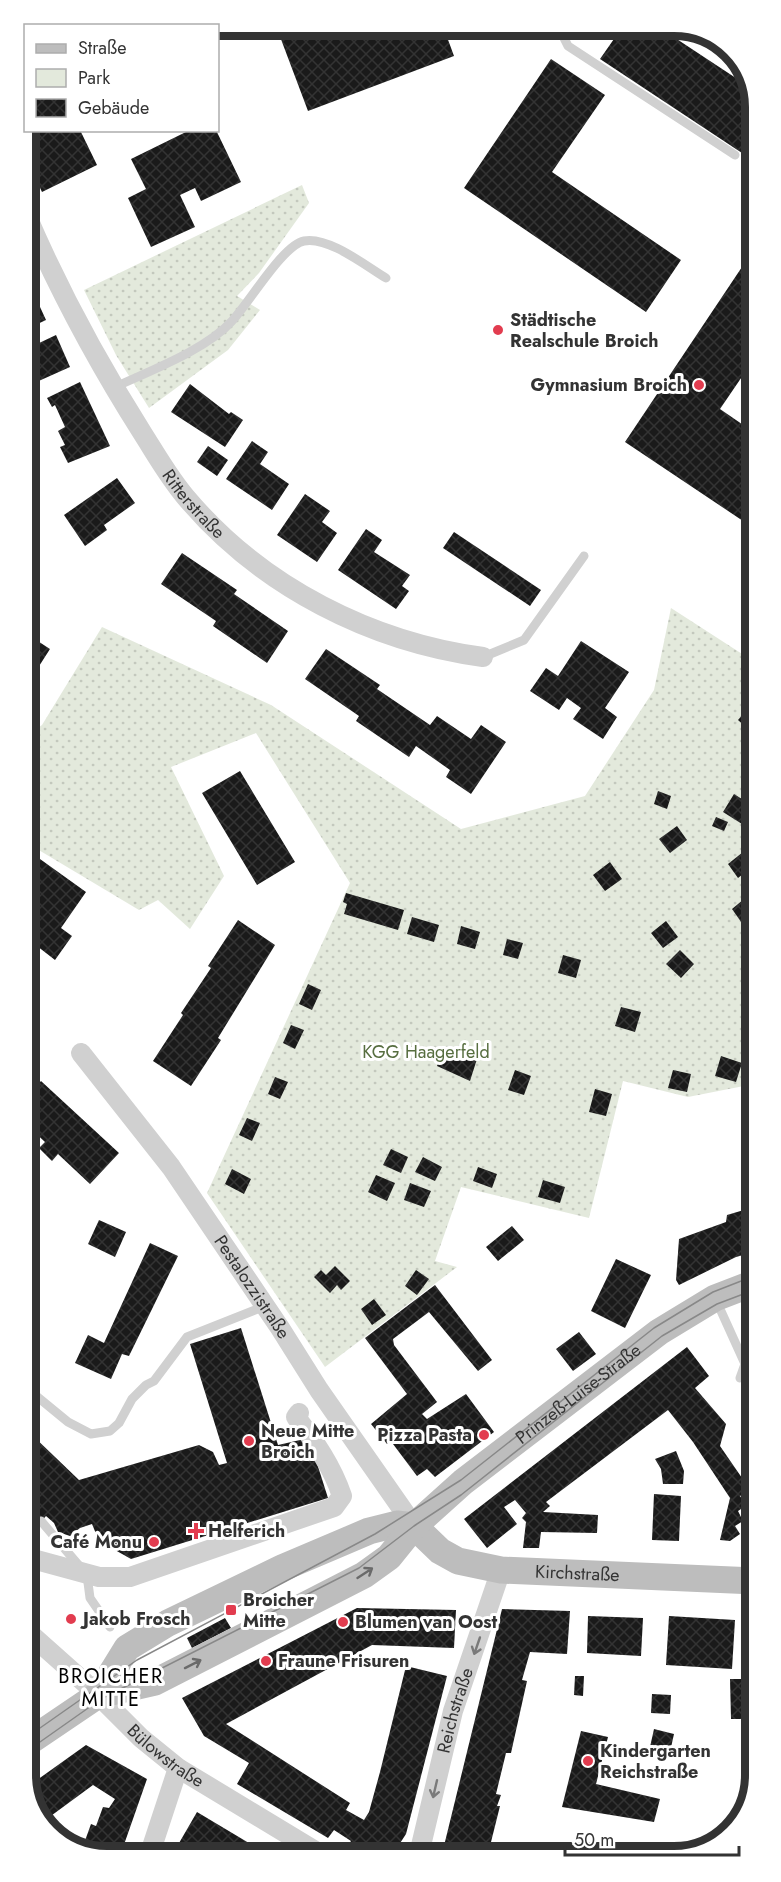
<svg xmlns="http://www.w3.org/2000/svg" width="781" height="1882" font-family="Jost,sans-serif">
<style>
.green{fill:url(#green-dots)}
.building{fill:url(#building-cross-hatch)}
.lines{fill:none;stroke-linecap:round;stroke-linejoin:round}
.lane{stroke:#d0d0d0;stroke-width:9}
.street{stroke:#d0d0d0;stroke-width:20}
.secondary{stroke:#bdbdbd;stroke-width:27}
.tram{stroke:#888;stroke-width:1.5}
.oneway{stroke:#6a6a6a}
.oneway2{stroke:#7a7a7a}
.poi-dot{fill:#e23c4f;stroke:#fff;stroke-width:2}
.labels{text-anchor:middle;stroke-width:6;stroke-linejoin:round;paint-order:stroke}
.poi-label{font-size:18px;font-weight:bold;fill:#333;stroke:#fff;text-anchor:start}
.street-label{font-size:18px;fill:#333;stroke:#fff}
.park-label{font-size:18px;fill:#576e40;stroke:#fff}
.neighbourhood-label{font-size:20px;letter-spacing:1.5px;fill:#000;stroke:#fff}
.rim{fill:none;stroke:#333;stroke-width:8}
</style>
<defs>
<pattern id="green-dots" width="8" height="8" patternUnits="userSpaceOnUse" patternTransform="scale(1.5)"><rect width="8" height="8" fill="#e3e9dc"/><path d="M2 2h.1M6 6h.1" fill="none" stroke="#c3c8bd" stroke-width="1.8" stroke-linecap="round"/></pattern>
<pattern id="building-cross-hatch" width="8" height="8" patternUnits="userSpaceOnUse" patternTransform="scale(1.5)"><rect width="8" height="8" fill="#1a1a1a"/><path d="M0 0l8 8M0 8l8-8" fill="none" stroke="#333"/></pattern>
</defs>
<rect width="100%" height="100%" fill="#fff"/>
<path class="green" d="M302,185L309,203L259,273L237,296L260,310L228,350L149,408L116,355L84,290Z
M671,608L753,661L754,1084L688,1097L623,1081L589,1218L461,1187L435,1261L457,1267L325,1367L207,1193L350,883L256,733L171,767L224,876L190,929L158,900L139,910L27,843V735L42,725L102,627L271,705L461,829L585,796L654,690Z"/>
<path class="building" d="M276,26H443L454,56L308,111Z
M623,26H657L751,88V159L600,59Z
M551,59L605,95L552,172L681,260L646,312L464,188Z
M26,130H80L97,165L42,192L26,159Z
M190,130H216L241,182L201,201L195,188L180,195L195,227L151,247L128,198L146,189L131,159Z
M752,252V362L720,409L752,431V527L625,442Z
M30,285L46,320L29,328L37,344L56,335L70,367L32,384L26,371V287Z
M80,382L110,446L68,463L60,447L65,445L58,431L65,427L55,405L52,407L47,398Z
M190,384L229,414L231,412L243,420L225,447L171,412Z
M252,441L268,452L260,464L289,484L272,510L226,479Z
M208,446L228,460L217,476L197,462Z
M117,478L135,503L104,525L107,530L85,546L64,515Z
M305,494L330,511L322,522L337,533L317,562L277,535Z
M366,529L382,540L374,552L410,575L402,586L409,591L396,609L338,570Z
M454,532L541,590L530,606L443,548Z
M182,553L237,590L234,594L288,631L267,663L213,626L216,621L161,584Z
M27,634L50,649L27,685Z
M581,641L629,672L605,708L617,717L603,739L573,719L581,708L567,698L559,710L530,691L546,668L558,676Z
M326,649L380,685L377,689L430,725L437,716L471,739L481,725L506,742L471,794L446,777L450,770L416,746L409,757L356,721L359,716L305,679Z
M27,689L38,696L27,713Z
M753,703V729L750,731L738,720Z
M240,771L295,862L257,885L202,793Z
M658,791L671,796L667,809L654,804Z
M734,794L753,806L742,824L723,812Z
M716,817L728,822L724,831L712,826Z
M677,826L687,840L670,853L659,839Z
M743,852L753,866L738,878L728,864Z
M40,859L86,892L61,928L72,936L55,960L28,939V878Z
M610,862L622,879L605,891L593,875Z
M346,893L404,910L398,930L344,914L347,904L343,902Z
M744,899L753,918V923L746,929L732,909Z
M412,917L439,925L434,942L407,934Z
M238,920L275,945L218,1038L221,1040L191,1086L153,1061L183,1015L181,1013L211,968L208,966Z
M666,921L678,937L663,948L651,933Z
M461,926L480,932L475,949L457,944Z
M507,939L523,943L518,959L503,955Z
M680,950L694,964L681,978L666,964Z
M563,955L581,960L576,978L558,973Z
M308,984L321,990L312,1010L299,1004Z
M621,1007L641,1012L635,1032L615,1026Z
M291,1025L304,1030L295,1049L283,1043Z
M443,1048L477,1059L470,1081L437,1066Z
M721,1056L742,1063L736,1082L715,1076Z
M515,1070L531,1076L524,1095L508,1090Z
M673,1070L691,1074L687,1092L668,1088Z
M275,1077L288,1082L280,1099L268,1094Z
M41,1081L119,1153L90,1184L58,1154L52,1161L39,1148L45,1142L28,1126V1095Z
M595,1089L612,1094L606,1116L589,1112Z
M247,1118L260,1123L252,1141L239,1135Z
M391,1149L408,1157L401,1173L383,1165Z
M423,1157L442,1167L435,1181L415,1172Z
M478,1167L497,1174L492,1188L473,1181Z
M232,1169L251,1179L244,1194L225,1184Z
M376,1175L395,1183L387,1201L368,1192Z
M543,1180L565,1187L560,1203L538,1197Z
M410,1183L431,1191L424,1207L404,1200Z
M754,1207V1252L736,1257L679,1285L676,1280L679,1239L726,1222L727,1215Z
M99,1220L126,1232L115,1257L88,1244Z
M512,1226L524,1240L498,1261L486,1247Z
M150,1243L178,1256L129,1356L122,1354L111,1379L75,1363L88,1335L104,1343Z
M616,1259L651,1275L625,1328L591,1311Z
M335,1266L350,1281L341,1290L337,1285L330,1293L314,1277L321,1270L326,1275Z
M416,1270L429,1279L417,1295L405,1286Z
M435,1285L492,1360L478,1371L429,1312L393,1339L394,1345L437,1402L422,1414L427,1419L466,1394L494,1432L435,1477L427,1469L417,1476L390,1440L387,1444L371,1424L407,1394L365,1338Z
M374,1299L386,1315L372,1325L361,1309Z
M241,1328L278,1445L309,1438L328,1498L131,1559L99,1541L92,1524L80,1528L70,1536L58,1532L54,1523L46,1516L35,1528H29V1432L79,1480L199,1445L213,1452L219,1465L227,1463L190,1344Z
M579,1332L596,1354L573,1371L556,1349Z
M687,1347L709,1376L695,1388L726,1424L720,1446L751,1491L740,1496L747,1505L738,1511L743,1521L735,1526L740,1534L730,1541L720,1540L730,1498L693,1442L668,1410L546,1502L550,1506L543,1512L598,1515L597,1533L541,1532L539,1548H523L526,1522L522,1518L526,1513L515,1500L504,1507L517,1524L487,1548L464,1519Z
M676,1451L684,1471L683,1484H663L661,1469L655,1459Z
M654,1494L681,1496L679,1541L652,1540Z
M357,1608L456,1610L454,1648L372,1645L226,1724L350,1803L346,1810L364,1820L369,1812L380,1772L406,1666L447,1676L406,1834L393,1854L359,1855L347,1847L351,1841L334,1830L328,1838L237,1784L249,1763L204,1736L182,1698Z
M502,1609L570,1611L567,1654L530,1652L522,1680L527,1681L511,1753H506L496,1794L501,1795L497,1806H500L488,1854H442Z
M588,1616L643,1618L641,1656L587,1653Z
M669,1616L735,1620L732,1669L666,1665Z
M225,1618L231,1628L192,1648L187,1638Z
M575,1676H584L583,1696L574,1695Z
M730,1679H755V1719H731Z
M652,1694L671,1695L670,1714L651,1713Z
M654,1729L674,1734L670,1752L650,1747Z
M581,1731L608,1737L596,1784L660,1799L654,1822L562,1807Z
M86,1745L147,1779L120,1856H101L82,1849L91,1824L96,1826L103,1807L109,1808L115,1799L93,1785L44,1821L30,1801V1785Z
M197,1812L269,1855L185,1856L175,1850Z"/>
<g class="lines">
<path class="lane" d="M558,26L568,46L735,155
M113,388C149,371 206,350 232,321C249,303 283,245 304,241C328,236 366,266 386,278
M483,657L524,640L584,556
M716,1300L745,1364L740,1378
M29,1390L68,1422L91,1434L110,1431L119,1423L132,1399L146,1385L154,1381L187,1337L265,1306
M41,1521L87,1575L90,1598L110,1627"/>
<g class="street">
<path id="s1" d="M26,214C59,291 98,363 143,434C157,456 171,481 189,501C263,587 371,642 483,657"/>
<path id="s2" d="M81,1053L171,1167L280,1328L319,1390L414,1526"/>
<path d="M29,1558L99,1577H130L334,1507L342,1496C332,1466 315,1442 296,1417L299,1413"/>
<path id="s3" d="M29,1633L93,1690L141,1738L178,1768L322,1855"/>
<path id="s4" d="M419,1854L453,1711L501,1570"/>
<path d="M149,1856L178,1768"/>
</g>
<g class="secondary">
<path id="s5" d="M414,1526L440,1551L458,1561L501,1570L755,1581"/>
<path d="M98,1695L127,1648L168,1623L282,1568L369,1531L397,1524L414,1526"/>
<path id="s6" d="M30,1741L98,1695L155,1682L364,1575L389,1557L414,1526L463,1482L659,1332L715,1298L754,1283"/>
</g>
<path class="tram" d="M30,1735L137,1660L375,1534L461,1480L654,1328L713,1292L754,1276
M30,1749L101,1699L359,1568L414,1526L461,1495L662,1336L717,1304L754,1290"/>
</g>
<defs><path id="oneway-shaft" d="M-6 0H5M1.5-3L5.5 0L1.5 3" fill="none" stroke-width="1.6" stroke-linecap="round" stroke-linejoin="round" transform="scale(1.5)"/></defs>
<g class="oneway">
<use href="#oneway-shaft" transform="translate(365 1573) rotate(-33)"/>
<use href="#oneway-shaft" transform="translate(193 1664) rotate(-27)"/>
</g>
<g class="oneway2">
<use href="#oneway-shaft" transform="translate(477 1646) rotate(109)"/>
<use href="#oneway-shaft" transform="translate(435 1789) rotate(103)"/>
</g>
<g class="poi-dot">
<circle cx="498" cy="330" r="6"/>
<circle cx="699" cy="385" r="6"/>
<circle cx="484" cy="1435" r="6"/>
<circle cx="249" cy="1441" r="6"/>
<path d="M193 1522h6v6h6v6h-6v6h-6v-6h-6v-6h6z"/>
<circle cx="154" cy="1542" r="6"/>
<rect x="225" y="1604" width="12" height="12" rx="3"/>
<circle cx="71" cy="1619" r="6"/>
<circle cx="343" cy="1622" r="6"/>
<circle cx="266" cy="1661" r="6"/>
<circle cx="588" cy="1761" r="6"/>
</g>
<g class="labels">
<g class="poi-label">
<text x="510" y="326">Städtische<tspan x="510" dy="21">Realschule Broich</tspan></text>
<text x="687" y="391" text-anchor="end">Gymnasium Broich</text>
<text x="261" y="1437">Neue Mitte<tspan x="261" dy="21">Broich</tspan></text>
<text x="472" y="1441" text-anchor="end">Pizza Pasta</text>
<text x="208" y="1537">Helferich</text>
<text x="142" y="1548" text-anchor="end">Café Monu</text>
<text x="243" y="1606">Broicher<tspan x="243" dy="21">Mitte</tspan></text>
<text x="83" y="1625">Jakob Frosch</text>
<text x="355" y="1628">Blumen van Oost</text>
<text x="278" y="1667">Fraune Frisuren</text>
<text x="600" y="1757">Kindergarten<tspan x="600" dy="21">Reichstraße</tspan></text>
</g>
<g class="street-label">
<text dy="6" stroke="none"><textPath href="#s1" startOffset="336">Ritterstraße</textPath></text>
<text dy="6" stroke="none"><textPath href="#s2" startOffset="290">Pestalozzistraße</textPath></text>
<text dy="6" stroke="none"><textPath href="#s6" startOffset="657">Prinzeß-Luise-Straße</textPath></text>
<text dy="6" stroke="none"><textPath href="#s5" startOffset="177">Kirchstraße</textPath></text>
<text dy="6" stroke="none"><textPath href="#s4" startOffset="148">Reichstraße</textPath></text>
<text dy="6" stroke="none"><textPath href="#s3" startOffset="184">Bülowstraße</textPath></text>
</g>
<g class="park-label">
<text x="426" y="1058">KGG Haagerfeld</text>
</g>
<g class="neighbourhood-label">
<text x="111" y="1683">BROICHER<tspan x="111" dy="23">MITTE</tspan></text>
</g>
</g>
<path d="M0 0H781V1882H0ZM107 36H674A71 71 0 0 1 745 107V1775A71 71 0 0 1 674 1846H107A71 71 0 0 1 36 1775V107A71 71 0 0 1 107 36Z" fill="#fff" fill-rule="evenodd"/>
<path class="rim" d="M107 36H674A71 71 0 0 1 745 107V1775A71 71 0 0 1 674 1846H107A71 71 0 0 1 36 1775V107A71 71 0 0 1 107 36Z"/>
<rect x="24" y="24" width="195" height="108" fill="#ffffff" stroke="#adadad" stroke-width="1.5"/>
<rect x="36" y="44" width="30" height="9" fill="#bdbdbd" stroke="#adadad" stroke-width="1.5"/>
<text x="78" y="54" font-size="18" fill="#333333">Straße</text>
<rect x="36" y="69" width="30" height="18" fill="#e3e9dc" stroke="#adadad" stroke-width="1.5"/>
<text x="78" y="84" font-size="18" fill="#333333">Park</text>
<rect x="36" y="99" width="30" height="18" fill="url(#building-cross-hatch)" stroke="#adadad" stroke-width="1.5"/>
<text x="78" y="114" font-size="18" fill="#333333">Gebäude</text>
<path d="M565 1846v9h174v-9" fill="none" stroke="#333333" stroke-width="3"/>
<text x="574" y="1846" font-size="18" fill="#333333" stroke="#ffffff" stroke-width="4.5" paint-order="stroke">50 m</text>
</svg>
